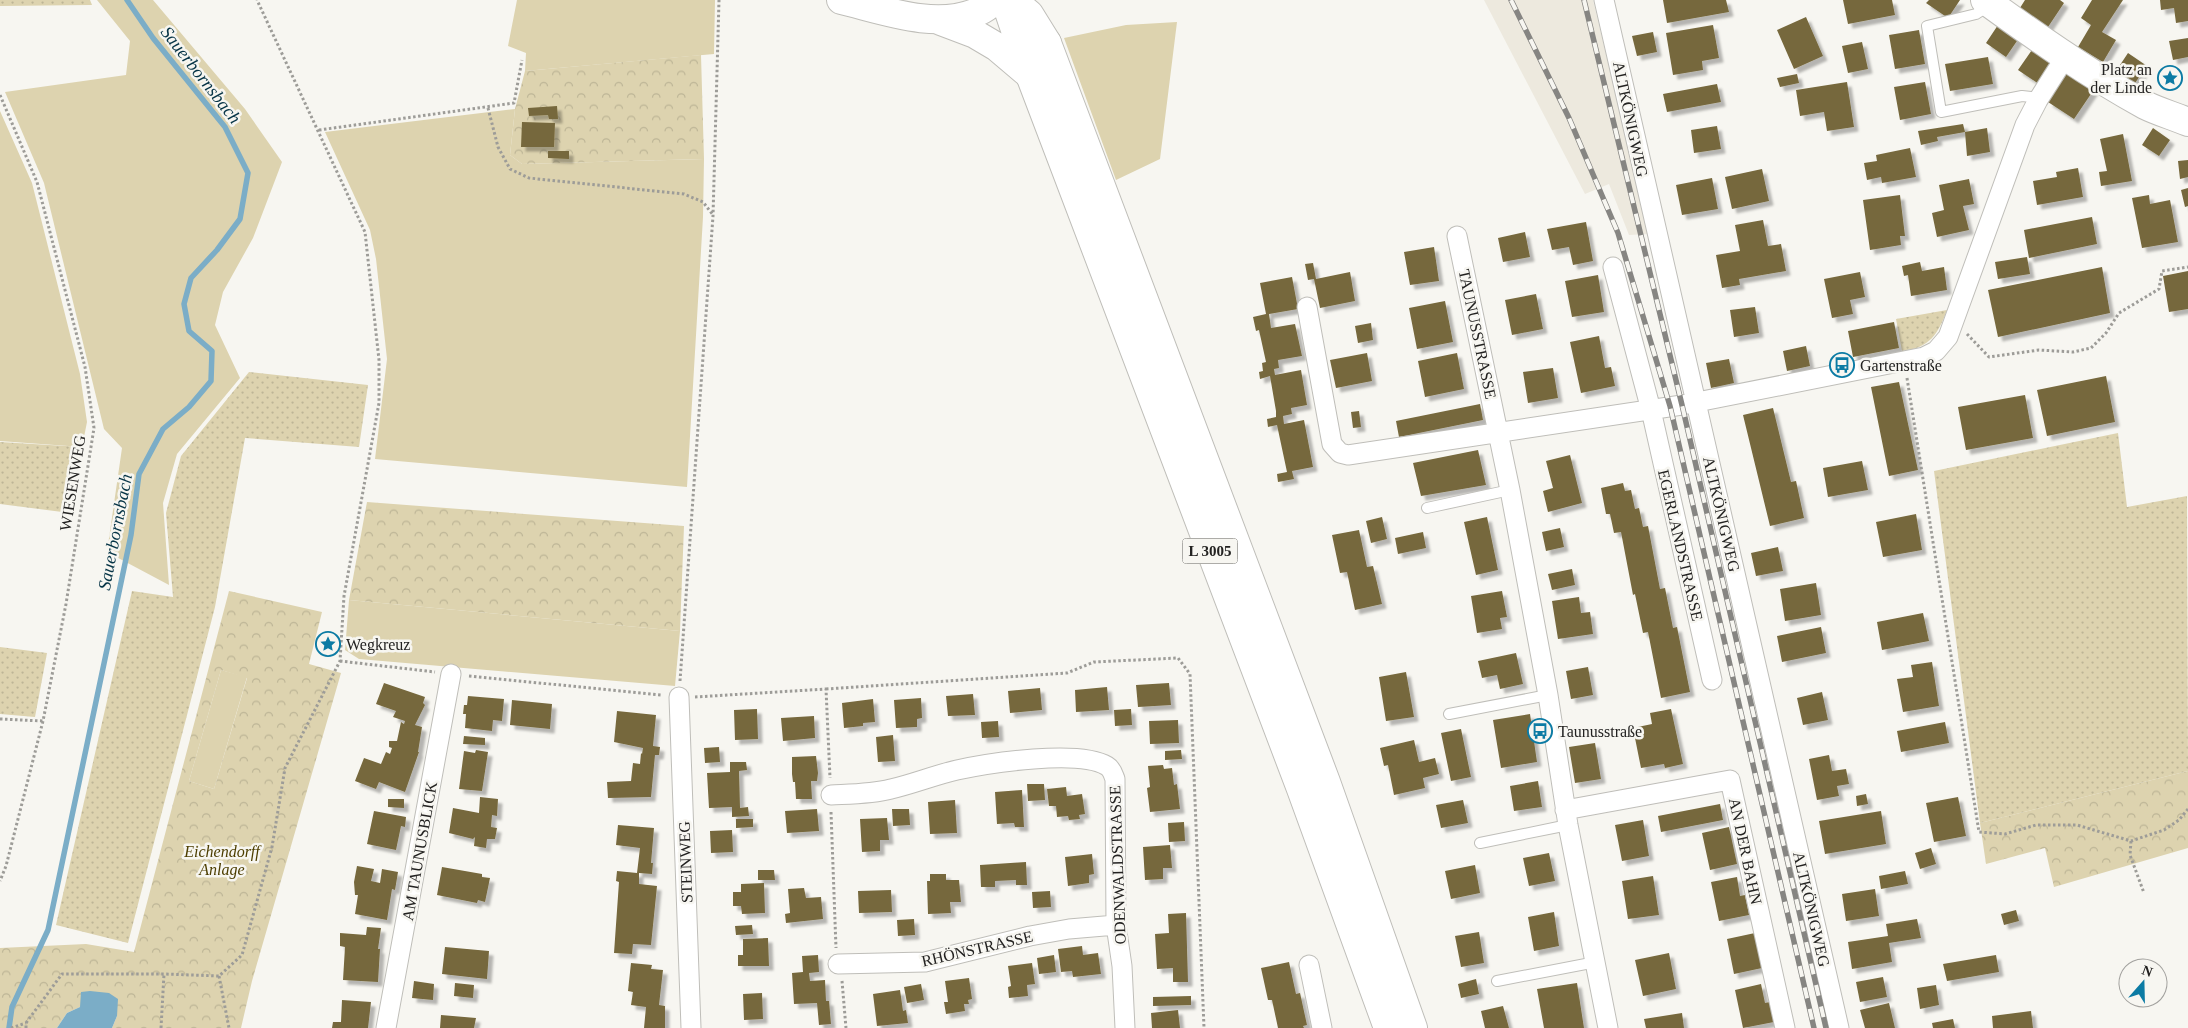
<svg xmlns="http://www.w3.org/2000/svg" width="2188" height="1028" font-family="'Times New Roman',serif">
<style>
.built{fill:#ede9de}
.grass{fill:#ddd3af}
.forest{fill:url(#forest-crowns);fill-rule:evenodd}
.garden{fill:url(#garden-dots)}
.water{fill:#7badc7}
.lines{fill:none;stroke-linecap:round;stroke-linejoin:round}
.stream{stroke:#7badc7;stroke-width:5.5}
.building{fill:#76683c;filter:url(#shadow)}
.lane-casing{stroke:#bfbeb9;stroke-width:12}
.street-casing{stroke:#bfbeb9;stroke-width:21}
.secondary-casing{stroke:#bfbeb9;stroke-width:30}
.highway-casing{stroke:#bfbeb9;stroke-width:30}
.path{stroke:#9d9c98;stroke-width:3;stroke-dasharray:2.5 2.5;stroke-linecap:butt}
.lane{stroke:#fff;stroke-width:10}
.street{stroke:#fff;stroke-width:19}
.secondary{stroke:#fff;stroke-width:28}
.highway{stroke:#fff;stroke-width:28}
.rail-casing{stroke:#868582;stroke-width:5.5}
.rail{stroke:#f7f6f1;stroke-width:4;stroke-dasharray:11;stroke-linecap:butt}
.labels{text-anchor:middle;stroke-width:5;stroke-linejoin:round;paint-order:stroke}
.shield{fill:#f7f6f1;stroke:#63625f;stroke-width:1}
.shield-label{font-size:15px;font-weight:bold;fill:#232221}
.poi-label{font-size:16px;fill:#232221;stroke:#f7f6f1;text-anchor:start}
.street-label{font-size:16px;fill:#232221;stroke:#f7f6f1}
.park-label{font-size:16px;font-style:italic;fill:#4d3e00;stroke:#f7f6f1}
.water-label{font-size:18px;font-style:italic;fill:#063446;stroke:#f7f6f1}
</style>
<defs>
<pattern id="forest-crowns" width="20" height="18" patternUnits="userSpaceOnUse" patternTransform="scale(1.25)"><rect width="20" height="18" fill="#ddd3af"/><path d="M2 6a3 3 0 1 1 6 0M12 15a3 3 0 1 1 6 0" fill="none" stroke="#bdb596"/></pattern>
<pattern id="garden-dots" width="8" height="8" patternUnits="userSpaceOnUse" patternTransform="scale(1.25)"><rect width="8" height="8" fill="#ddd3af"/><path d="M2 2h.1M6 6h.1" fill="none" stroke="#bdb596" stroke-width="1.8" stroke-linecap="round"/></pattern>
<filter id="shadow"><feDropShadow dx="4.5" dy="4.5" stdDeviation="1" flood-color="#0004"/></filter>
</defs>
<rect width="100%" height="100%" fill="#f7f6f1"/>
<path class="built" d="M1484,0H1593L1649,234L1629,235L1609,184L1585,194Z"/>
<path class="grass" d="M97,0H153L245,109L282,162L253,238L223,292L215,325L240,378L177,454L163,503L169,585L107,552L122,448L104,429L44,183L5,92L126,75L130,41Z
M517,0H715L714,54L525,71L526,53L508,46Z
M1177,22L1160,159L1116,180L1064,38L1126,25Z
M515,109L510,155L522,164L704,159L703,217L687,487L375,459L387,359L376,259L370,230L325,132Z
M0,111L32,183L80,374L87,422L82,447L0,441Z
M349,600L680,631L675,686L359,659L345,650Z
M221,670L247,677L214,789L189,781Z"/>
<path class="forest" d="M701,55L704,159L522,164L510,155L515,109L525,71Z
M367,502L684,526L680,631L349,600Z
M229,591L322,612L309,664L341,673L252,981L241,1028H112L117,1016L80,1007L67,1013L57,1028H0V948L86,944L134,952ZM221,670L247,678L214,789L189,781Z
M2188,771V848L2054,887L2045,848L1986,864L1980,823Z"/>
<path class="garden" d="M0,0H90L92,5L0,6Z
M1947,310C1938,334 1930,348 1902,351L1896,319Z
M249,372L368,385L359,447L245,438L215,607L128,943L56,925L132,591L173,597L166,513L181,456Z
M2118,433L2127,507L2187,496L2188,771L1980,823L1934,471Z
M0,442L82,447L70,513L0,504Z
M0,647L47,653L35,717L0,714Z"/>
<path class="water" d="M90,991L109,993L118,999L117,1016L112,1028H57L67,1013L80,1007L81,992Z"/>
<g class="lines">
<path class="stream" d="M9,1028L12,1007L48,930L131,535L139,474L163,429L189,407L211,381L212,351L189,331L184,304L191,278L217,250L240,219L248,173L225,127L153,38L127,0"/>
</g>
<path class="building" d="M1663,0H1726L1729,12L1667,23Z
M1843,0H1892L1895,15L1848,24Z
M1929,0H1960L1948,18L1926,3Z
M2025,0H2060L2064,3L2046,30L2018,11Z
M2092,0H2123L2102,32L2116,40L2103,62L2078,47L2091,25L2081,18Z
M2160,0H2188V21L2176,23L2174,8L2161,10Z
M1806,17L1823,56L1794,69L1777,30Z
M1713,25L1719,58L1702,61L1703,70L1673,75L1666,33Z
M1998,25L2019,38L2006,57L1986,43Z
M1919,30L1925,64L1895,69L1889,35Z
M1653,32L1657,52L1637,56L1632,36Z
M2188,38V57L2173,60L2169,41Z
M1862,42L1868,69L1848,73L1842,46Z
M2034,47L2054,62L2039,84L2018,70Z
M2128,53L2147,66L2135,83L2116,71Z
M1988,57L1993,84L1950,91L1945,64Z
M2068,71L2095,88L2074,119L2048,102Z
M1797,74L1799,83L1780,87L1777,78Z
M1847,82L1854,127L1827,131L1824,112L1800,116L1796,90Z
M1925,82L1931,114L1900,120L1894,87Z
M1717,84L1721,102L1667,112L1663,94Z
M557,106L558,119H549L548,115L529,116L528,108Z
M522,122L555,123L554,147H521Z
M1963,124L1965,132L1937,137L1938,141L1921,145L1918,131Z
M1717,126L1721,149L1694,153L1691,130Z
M1987,128L1990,152L1967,156L1965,132Z
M2153,128L2170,140L2159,156L2142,145Z
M2123,134L2132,181L2101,186L2099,172L2107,171L2100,139Z
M1910,148L1916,177L1882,183L1881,177L1867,180L1864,163L1877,161L1876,155Z
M548,151H569V159L548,158Z
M2188,160V177L2180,179L2178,161Z
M2078,168L2083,197L2037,205L2033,181L2057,177L2056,172Z
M1762,169L1769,201L1732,209L1725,177Z
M1712,178L1718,209L1682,215L1676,185Z
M1969,179L1974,204L1963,206L1969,230L1937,237L1932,213L1944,210L1939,185Z
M2188,188V206L2185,207L2181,190Z
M1900,195L1905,236H1900L1901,245L1870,250L1863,200Z
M2149,195L2150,204L2170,200L2178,242L2142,248L2132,198Z
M2092,217L2097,244L2029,258L2024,230Z
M1763,220L1768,246L1781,244L1786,271L1739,279L1740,285L1722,288L1716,255L1740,251L1735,225Z
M1586,222L1593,261L1573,265L1569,247L1552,250L1547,229Z
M1525,232L1530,257L1503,262L1498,238Z
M1434,247L1439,281L1410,285L1404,252Z
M2027,257L2030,274L1998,279L1995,262Z
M1920,262L1922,271L1944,267L1947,290L1911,296L1908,275L1904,276L1902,266Z
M1313,263L1316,279L1350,272L1355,301L1320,308L1314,279L1308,280L1305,264Z
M2102,267L2110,313L1998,337L1988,290Z
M2188,271V309L2169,312L2163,276Z
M1860,272L1865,297L1850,300L1853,314L1832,318L1824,279Z
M1598,275L1604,312L1572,317L1565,281Z
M1292,277L1298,309L1269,314L1271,328L1295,324L1302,356L1278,360L1279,368L1274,369L1275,375L1301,370L1307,405L1291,408L1292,414L1283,416L1284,424L1304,420L1313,467L1292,471L1294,479L1278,482L1277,474L1287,472L1277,425L1268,427L1267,419L1276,417V411L1270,376L1260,379L1259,372L1263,371L1262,363L1266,362L1259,330L1256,331L1253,317L1266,314L1260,283Z
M1536,294L1543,329L1512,335L1505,300Z
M1445,301L1453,342L1417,349L1409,308Z
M1755,307L1759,333L1734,337L1730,310Z
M1894,322L1899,348L1853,357L1848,331Z
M1371,323L1373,340L1358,343L1355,326Z
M1599,336L1605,368L1611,367L1615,386L1581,393L1570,342Z
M1806,346L1810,366L1787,371L1783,351Z
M1367,353L1372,381L1336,388L1330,360Z
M1457,353L1464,389L1425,397L1418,361Z
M1729,359L1734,383L1711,388L1706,363Z
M1553,368L1558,398L1528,403L1523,372Z
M2106,376L2115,422L2047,436L2037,390Z
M1899,382L1918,470L1889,476L1871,387Z
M2025,395L2033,438L1966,450L1958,407Z
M1480,404L1483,420L1399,437L1396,421Z
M1773,408L1791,482L1796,481L1804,518L1770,526L1743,415Z
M1359,411L1361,427L1353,428L1351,412Z
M1478,450L1486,485L1421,496L1413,463Z
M1570,455L1582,503L1548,512L1543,491L1553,488L1546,461Z
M1862,461L1868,490L1828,497L1823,468Z
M1623,483L1625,491L1631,490L1635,509L1639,508L1643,527L1648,526L1660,589L1665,588L1673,628L1677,627L1690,692L1661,698L1648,632L1643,633L1635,594L1633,595L1621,532L1614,533L1610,514H1606L1601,488Z
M1916,514L1922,550L1883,557L1876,522Z
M1382,517L1387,539L1371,543L1366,521Z
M1487,517L1498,570L1476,575L1464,522Z
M1560,528L1564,547L1546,551L1542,532Z
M1359,530L1367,567L1373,566L1382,604L1355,610L1347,572L1340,573L1332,535Z
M1423,532L1426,548L1398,554L1395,538Z
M1778,547L1783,571L1756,576L1751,553Z
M1572,569L1575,585L1552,590L1548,574Z
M1816,583L1821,615L1785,621L1780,589Z
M1502,591L1507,617L1500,618L1502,629L1477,633L1471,596Z
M1579,597L1581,613L1590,612L1593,634L1558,639L1552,601Z
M1923,613L1929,641L1882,650L1877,622Z
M1821,627L1826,653L1782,662L1777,636Z
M1516,653L1523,684L1500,689L1497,675L1482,678L1478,661Z
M1932,662L1939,706L1903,712L1897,679L1913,677L1911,665Z
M1588,667L1593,695L1571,699L1566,671Z
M1406,672L1414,717L1386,721L1379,677Z
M384,683L425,697L423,703L425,705L415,725L422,727L418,752H419L405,792L379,782L376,789L355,781L364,758L381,764L386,752L390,754L392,748L389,747V741H397L401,722L404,724L405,721L393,717L396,711L376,704Z
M1169,683L1171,705L1138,707L1136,685Z
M1107,687L1109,710L1076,712L1075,690Z
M1040,688L1042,710L1010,713L1008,691Z
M1822,692L1828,720L1803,725L1797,698Z
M973,694L975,715L948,716L946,696Z
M468,696L504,699L502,721L493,720L492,731L465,728L466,714H463L464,705H467Z
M921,698L922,718L917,719V727L896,728L894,700Z
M873,699L875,722L863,723V726L844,728L842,703Z
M512,700L552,704L550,729L510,725Z
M757,709L758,739L735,740L734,710Z
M1131,709L1132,725L1115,726L1114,710Z
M1671,709L1683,764L1665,768L1664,764L1641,768L1633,728L1652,724L1650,713Z
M617,711L656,715L653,746L660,747L659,755H655L651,797L608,798L607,782L631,781L633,763L640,764L641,753L642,754L643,748L614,742Z
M1530,714L1537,762L1501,768L1493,720Z
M814,716L815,738L783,741L781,718Z
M1178,720L1179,743L1150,744L1149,721Z
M998,721L999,737L982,738L981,722Z
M1945,722L1949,743L1901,752L1897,731Z
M1461,729L1471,777L1451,781L1441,733Z
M893,735L895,761L878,762L876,737Z
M464,736L485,738V745L463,744Z
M1414,740L1419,762L1435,758L1439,774L1423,778L1425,788L1394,795L1388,765L1384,766L1380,748Z
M1595,743L1601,779L1575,783L1569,747Z
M719,747L720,762L705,763L704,748Z
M476,750L488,752L482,791L459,789L464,751L475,753Z
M1181,750L1182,759L1165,760V751Z
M1829,755L1832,771L1846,769L1849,784L1837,786L1839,796L1817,800L1809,759Z
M816,756L818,773L817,781H811L812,799H796L795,782H793L792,774V757Z
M730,762H746L747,770L739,771L740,808L748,807L749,816L732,817V807L709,808L707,773L730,772Z
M1163,765L1164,769L1172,768L1174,785L1177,784L1180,809L1150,812L1147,788L1150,787L1148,766Z
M1538,781L1542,807L1514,811L1510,786Z
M1027,784H1044L1045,800L1028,801Z
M1066,787L1067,796L1082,794L1085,814L1079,815L1080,819L1069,820L1068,816L1057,817L1056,806H1049L1047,789Z
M1022,790L1024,827H1015L1014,823L997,824L995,792Z
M1866,794L1868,804L1857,806L1856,796Z
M480,797L498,799L497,816L492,815L491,827L497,828L495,839H487L486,848L474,846L475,837L473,839L449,833L453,808L479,813Z
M1958,797L1966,836L1934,842L1926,803Z
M388,799H404V808L388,807Z
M955,800L957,833L930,834L928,802Z
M1463,800L1468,823L1441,828L1436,805Z
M1720,804L1723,820L1661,832L1658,816Z
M817,809L819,831L787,833L785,811Z
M892,809H909L910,825L893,826Z
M374,811L406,817L405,827L401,826L396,850L367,844Z
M1881,811L1886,844L1825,854L1819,821Z
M887,818L889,840H880V851L862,852L860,819Z
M736,819H753V827L736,828Z
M1643,820L1649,856L1622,861L1615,825Z
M1184,822L1185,841L1169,842L1168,823Z
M618,825L654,828L651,863H653L652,874L639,873V884L657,886L651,945L633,944L632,954L614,953L619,882L616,881L617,871L637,873L640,848L616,845Z
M1729,827L1737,864L1710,870L1702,833Z
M732,830L733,852L711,853L710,831Z
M1170,845L1172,868H1163V879L1145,880L1143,847Z
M1931,848L1936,864L1920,869L1915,853Z
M1549,853L1555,881L1529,886L1523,858Z
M1092,854L1094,874L1089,875V883L1068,886L1065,857Z
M1026,862L1027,885H1016V880L995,881V887H981L980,865Z
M1475,865L1480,893L1451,899L1445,871Z
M357,866L374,869L371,881L380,883L382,869L398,872L395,890L392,889L387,920L355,914L358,895H355L354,882Z
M442,867L482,874V877L490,878L485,902L478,900L477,903L437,895Z
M758,870H774L775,880H758Z
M1905,871L1908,884L1881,889L1879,876Z
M930,874H946V880H959L961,902H950L951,913L928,914L927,881H930Z
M1653,876L1659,915L1628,919L1622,881Z
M1737,877L1740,896L1745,895L1749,915L1719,921L1711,882Z
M764,883L765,913L742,914L741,906H733V892H741V884Z
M804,888L806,898L821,897L823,919L786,923L785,914L790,913L788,889Z
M1875,889L1879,916L1846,921L1842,894Z
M891,890L892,912L859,913L858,891Z
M1050,891L1051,907L1033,908L1032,892Z
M2016,910L2019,921L2004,925L2001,914Z
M1554,912L1559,946L1534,951L1528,917Z
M1186,913L1188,982H1173V968L1157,969L1155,934L1169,933L1168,914Z
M914,919L915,935L898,936L897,920Z
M1917,919L1921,938L1889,943L1892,962L1852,969L1848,942L1888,936L1886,924Z
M752,925L753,934L736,935L735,926Z
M367,927L381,928L378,949H380L378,982L343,980L345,947L340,946V933L366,935Z
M1479,932L1484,963L1461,967L1455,936Z
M1755,933L1762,968L1734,974L1727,939Z
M768,938L769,966H738V955H743V939Z
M1082,946L1083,955L1098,953L1101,974L1073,977L1072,971L1061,972L1058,949Z
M445,947L489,951L487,979L442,974Z
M1669,953L1676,989L1643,996L1635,960Z
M818,955L819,972L809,973L810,981L825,980L826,1001H829L831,1024L819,1025L817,1003L794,1004L792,973L803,972L802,956Z
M1054,955L1056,972L1039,974L1037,958Z
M1996,955L1999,972L1947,981L1943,964Z
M1289,962L1296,994L1300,993L1307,1025L1303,1026L1304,1028H1278L1272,1000H1268L1261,968Z
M631,963L652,965L651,969L663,970L659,1005L665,1006V1028H644L646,1007L631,1005L633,992L628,991Z
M1032,963L1035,984L1027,985L1028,996L1009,998L1008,987L1011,986L1008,966Z
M1883,977L1887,997L1860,1002L1856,982Z
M969,978L972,999L968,1000L969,1004H964L965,1011L946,1014L944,1002H948L945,981Z
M1476,979L1479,994L1461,998L1458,984Z
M414,981L434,984L433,1000L412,998Z
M455,983L474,985L473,998L454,996Z
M1577,983L1584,1028H1544L1537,989Z
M921,984L924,1000L907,1003L904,987Z
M1761,984L1765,1003L1770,1002L1774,1022L1743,1028L1735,990Z
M1936,985L1939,1005L1920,1009L1917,988Z
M900,990L903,1011L906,1010L908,1023L877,1026L873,994Z
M762,993L763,1019L744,1020L743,994Z
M1191,996V1005L1153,1006V997Z
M342,1000L371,1002L368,1028H332L333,1022H341Z
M1889,1003L1895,1028H1865L1860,1010Z
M1503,1006L1509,1028H1485L1481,1011Z
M1178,1010L1180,1028H1152L1151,1013Z
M2031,1011L2033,1028H1993L1992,1016Z
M1682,1013L1684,1028H1646L1644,1019Z
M441,1015L476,1018L474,1028H440Z
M1953,1019L1955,1028H1933L1932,1023Z"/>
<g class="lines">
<defs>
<path id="lane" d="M1990,5L1976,14L1927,26L1941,112L2022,96L2031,97L2038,100
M1427,508L1510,490
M1449,714L1548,695
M1480,843L1568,825
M1497,981L1596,962"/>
<path id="street" d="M1604,0C1682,343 1761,685 1839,1028
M1457,236L1510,490L1548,695L1568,825L1608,1028
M1613,267L1651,410L1712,680
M1307,307L1332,444L1340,453L1348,455L1682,405L1924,357L1936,351L1948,337L2025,125L2038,100L2066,56
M679,697L691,1028
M831,795C851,794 872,794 891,789C913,784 935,775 957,770C989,763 1079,749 1107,766C1112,769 1113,774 1115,779L1116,925L1122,966L1125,1028
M1565,810L1730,780L1785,1028
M838,964L925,962L1030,936L1069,929L1116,925
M1309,965L1322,1028
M386,1028L451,674"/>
<path id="secondary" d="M841,0C883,10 935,30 977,12C984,10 990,4 996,0
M1005,0L1030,74
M1012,0L1029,14L1047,43
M1985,0C2036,37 2090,75 2145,105C2159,112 2174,116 2188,122
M938,20L975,34L997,47L1030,75"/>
<path id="highway" d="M1047,43L1326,782L1413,1028
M1030,75L1301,789L1388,1028"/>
</defs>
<use href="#lane" class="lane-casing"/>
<use href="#street" class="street-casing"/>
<use href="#secondary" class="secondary-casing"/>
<use href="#highway" class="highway-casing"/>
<path class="path" d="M0,95L37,182L85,367L94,428L66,604L43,721L6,866L0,881
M488,108L498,147L510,169L529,178L684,194L703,202L713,215
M319,130L514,103L522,60
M1967,334L1989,357L2039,350L2073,352L2091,348L2106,333L2119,313L2159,289L2162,271L2188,267
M1907,378L1979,832L2005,834L2036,825H2077L2131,841L2164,830L2179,820L2188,809
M340,661L435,672
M469,676L661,695
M680,681L713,216L719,0
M826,689L1067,673L1094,662L1178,658L1190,674L1204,1028
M695,697L826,689L830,778
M0,719L43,721
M831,812L836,948
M2131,841L2130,855L2144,893
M219,976L229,1028
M842,981L846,1028
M11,1028L26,1023
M26,1028V1023L62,974H164L219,976L242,955L272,847L285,768L340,661L344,596L379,403V360L365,232L257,0
M161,1028L164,974"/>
<use href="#lane" class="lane"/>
<use href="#street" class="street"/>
<use href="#secondary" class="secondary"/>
<use href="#highway" class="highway"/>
<defs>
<path id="rail" d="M1511,0L1569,118L1618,233L1670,406L1814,1028
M1584,0L1682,405L1826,1028"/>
</defs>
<use href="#rail" class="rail-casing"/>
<use href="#rail" class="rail"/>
</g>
<defs>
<symbol id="sight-ring" viewBox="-11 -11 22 22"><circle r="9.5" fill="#f7f6f1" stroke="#0c7ba4" stroke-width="1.5"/><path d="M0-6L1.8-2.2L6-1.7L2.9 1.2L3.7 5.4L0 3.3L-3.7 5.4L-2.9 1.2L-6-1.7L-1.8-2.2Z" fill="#0c7ba4"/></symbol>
<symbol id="bus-ring" viewBox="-11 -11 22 22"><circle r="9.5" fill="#f7f6f1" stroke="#0c7ba4" stroke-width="1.5"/><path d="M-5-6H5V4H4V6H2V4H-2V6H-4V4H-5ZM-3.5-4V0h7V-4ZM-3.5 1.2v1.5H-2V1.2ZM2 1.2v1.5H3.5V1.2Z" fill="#0c7ba4"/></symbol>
</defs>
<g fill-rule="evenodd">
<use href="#sight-ring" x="2156" y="64" width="28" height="28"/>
<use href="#bus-ring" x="1828" y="351" width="28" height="28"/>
<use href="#sight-ring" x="314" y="630" width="28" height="28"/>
<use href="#bus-ring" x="1526" y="717" width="28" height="28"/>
</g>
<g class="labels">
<rect class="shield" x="1182.5" y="538.5" width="55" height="25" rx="4"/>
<g class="shield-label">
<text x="1210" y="556">L 3005</text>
</g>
<g class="poi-label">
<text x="2152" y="75" text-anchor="end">Platz an<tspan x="2152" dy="18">der Linde</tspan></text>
<text x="1860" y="371">Gartenstraße</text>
<text x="346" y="650">Wegkreuz</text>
<text x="1558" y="737">Taunusstraße</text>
</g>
<g class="street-label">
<text transform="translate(1631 119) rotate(78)" y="6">ALTKÖNIGWEG</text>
<text transform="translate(1478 334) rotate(78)" y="6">TAUNUSSTRASSE</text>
<text transform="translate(72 483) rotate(-81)" y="6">WIESENWEG</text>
<text transform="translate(1722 514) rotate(77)" y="6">ALTKÖNIGWEG</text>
<text transform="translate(1681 545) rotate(77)" y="6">EGERLANDSTRASSE</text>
<text transform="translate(419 851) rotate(-80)" y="6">AM TAUNUSBLICK</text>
<text transform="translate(1746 851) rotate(78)" y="6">AN DER BAHN</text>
<text transform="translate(685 862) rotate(-92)" y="6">STEINWEG</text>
<text transform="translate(1117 865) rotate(-92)" y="6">ODENWALDSTRASSE</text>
<text transform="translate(1812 909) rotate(77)" y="6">ALTKÖNIGWEG</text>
<text transform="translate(977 948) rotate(-13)" y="6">RHÖNSTRASSE</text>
</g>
<g class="park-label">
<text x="222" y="857">Eichendorff<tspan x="222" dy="18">Anlage</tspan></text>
</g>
<g class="water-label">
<text transform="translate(201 75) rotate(52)" y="6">Sauerbornsbach</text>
<text transform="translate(115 532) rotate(-79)" y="6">Sauerbornsbach</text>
</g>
</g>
<g transform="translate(2143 983) rotate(20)"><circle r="24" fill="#f7f6f1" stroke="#a2a19e"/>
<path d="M0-4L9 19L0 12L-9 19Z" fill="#0c7ba4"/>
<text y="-8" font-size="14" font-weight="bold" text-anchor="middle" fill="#232221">N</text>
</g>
</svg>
